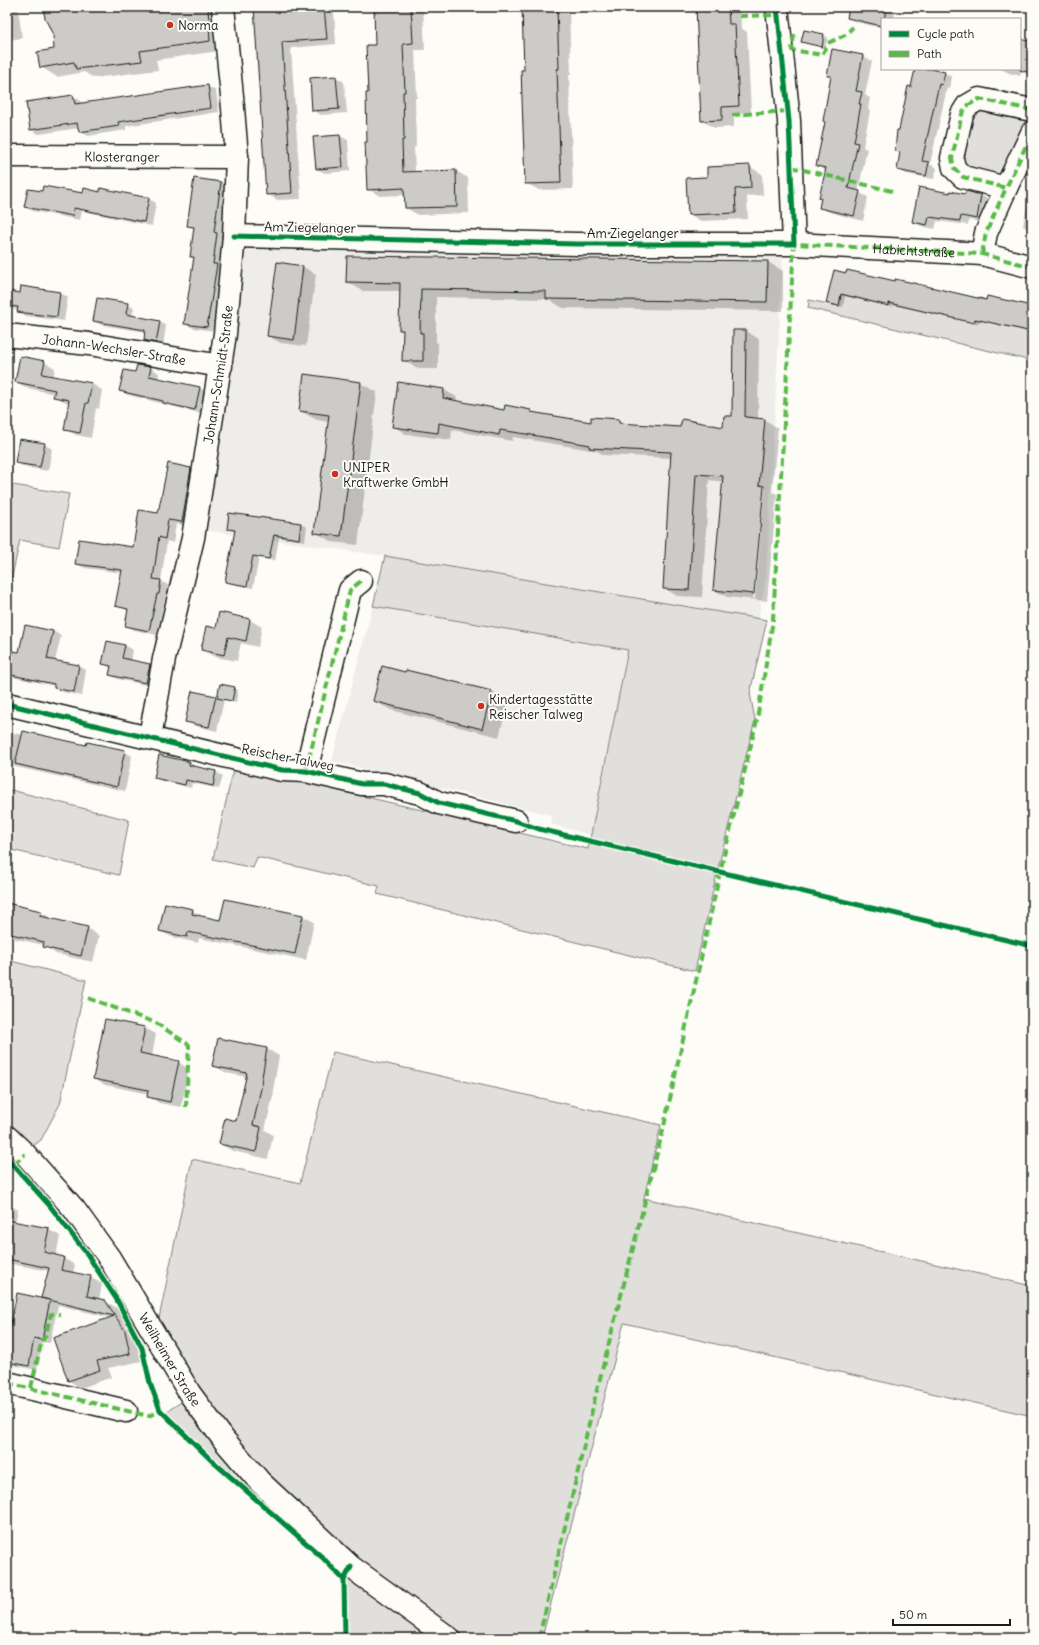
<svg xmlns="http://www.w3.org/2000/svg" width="1039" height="1645" font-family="Delius,sans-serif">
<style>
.built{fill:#eeede9}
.green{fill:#e0dfdb;stroke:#7e7e7c}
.shadow{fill:#0003;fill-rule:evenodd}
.building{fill:#cccbc8;stroke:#1c1c1c}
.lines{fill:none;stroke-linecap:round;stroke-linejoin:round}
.minor-casing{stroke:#1c1c1c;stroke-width:25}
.minor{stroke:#fdfcf7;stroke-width:22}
.quiet{stroke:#58b947;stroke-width:4;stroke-dasharray:8 4;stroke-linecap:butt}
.cycleway-casing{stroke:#fdfcf7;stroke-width:8}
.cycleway{stroke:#00873e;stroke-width:5}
.poi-dot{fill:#c8321e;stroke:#fdfcf7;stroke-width:1.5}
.labels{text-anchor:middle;stroke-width:4;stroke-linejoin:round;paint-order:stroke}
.poi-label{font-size:13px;fill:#1c1c1c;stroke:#fdfcf7;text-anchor:start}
.street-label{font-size:13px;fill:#1c1c1c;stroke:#fdfcf7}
</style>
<rect width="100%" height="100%" fill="#fdfcf7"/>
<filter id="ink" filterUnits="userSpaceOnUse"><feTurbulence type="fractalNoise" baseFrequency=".025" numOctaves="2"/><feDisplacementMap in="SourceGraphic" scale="8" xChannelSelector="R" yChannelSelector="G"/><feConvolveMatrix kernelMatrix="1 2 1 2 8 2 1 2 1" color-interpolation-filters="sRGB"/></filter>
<g filter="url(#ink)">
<path class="built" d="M236,239L783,256L766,579L758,619L385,556L202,530Z
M373,606L628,650L590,835L551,824V815L332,761Z"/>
<path class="green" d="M983,106L1027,117L998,179L968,172L959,158L969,115Z
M892,292L974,323L980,298L986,300L1032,332V361L808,308L809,300L839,306L841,294L889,306Z
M7,484L69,494L59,547L20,540L9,590H7Z
M385,556L767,620L750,693L755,720L718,868L695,971L377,894L379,886L257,857L253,868L213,859L234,766L588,849L628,650L373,606Z
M11,790L129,820L119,875L7,849V793Z
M7,960L86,980L60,1104L41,1140L29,1149L7,1129Z
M333,1052L661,1125L644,1198L1032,1286V1416L624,1323L542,1638H461L352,1560L263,1480L157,1328L192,1159L300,1183Z
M187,1398L325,1557L212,1457L166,1412Z
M350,1572L439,1638H347L344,1580Z"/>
<path class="shadow" d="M7,7H18L22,38L7,40Z
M44,7H223L226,50L156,60L158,70L94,78L84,72L57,77L41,67L55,50L54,34Z
M255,7H282L287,10L324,7L334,13L336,44L291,48L301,199L277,200L267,194Z
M375,7H423L425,50H415L417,98H415L416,147H414L415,172L456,171L468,178L469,213L418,215L406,208L405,195L380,196L368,189L369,94L376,46Z
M523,7H569L571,75H569L573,189L539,190L526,183Z
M696,7H740L741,28L747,32L751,113L734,114V127L715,128L702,121Z
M850,7H896L894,19H882V28L856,22L848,17Z
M805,31L828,37L825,48L802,42Z
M1020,40L1032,43V75L1021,72L1020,76L1009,73L1001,69H1020Z
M863,56L872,61L865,95L870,98L868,109L870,111L863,147L867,149L858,192L868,197L863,221L829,212L820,207L826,171L817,166L826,122L832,77L828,75Z
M916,69H926L944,73L952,77L950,89L947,88L930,164L937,168L934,179L906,174L898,169L901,153L896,150Z
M336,77L344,82L347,113L321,115L313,110Z
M207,86L216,91L219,112L126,126V130L88,136L80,131L79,128L39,134L31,130L73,96L81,101L82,104Z
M340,136L348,140L350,171L325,173L317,169Z
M749,166L762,174L763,195L747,196L748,219L701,221L689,214L708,177Z
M221,183L229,188L221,236L225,239L215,331L193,328L185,323L195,258L191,256L195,229L188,225Z
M42,193H100L149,199L156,203L152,226L82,211L80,220L33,211L25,207Z
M950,194L981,195L989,200L985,223L969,220L968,225L937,221L935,229L921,226L913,221Z
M1028,199L1032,200V231L1023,226Z
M768,262L783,271V311L563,308L548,299L436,297V342L438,343V369H419L403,360L404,332L400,330L401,291H363L347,282Z
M278,263L303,267L316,274L306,346L281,343L268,336Z
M834,271L987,301L1032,307V333L979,320L978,324L893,305V307L845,296L843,307L831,305L827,302Z
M21,287L60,293L68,297L64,321L26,316L18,311V310L7,308V292L20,294Z
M127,304L134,308L132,316L160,322L166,326L163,346L151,344L145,340L146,332L101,325L94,321Z
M746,331L759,339L758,420H765L778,428L772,492L777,494L767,601L727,597L714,590L724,482L709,480L702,597L677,596L664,588L672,458L604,455L597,451L513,437L512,441L452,430L451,440L406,434L393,426L399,383L444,390L457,397L456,402L505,411H531L534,413L592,423L619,420L626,424L681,428H724L733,417ZM763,487H765L755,599H753Z
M44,362L55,368L53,377L92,384L102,390L99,409L96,408L91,438L76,435L65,429L70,404L54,396L55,394L27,388L16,382Z
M138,366L151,368L159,373L158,379L200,388L208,393L203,414L128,395L120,391L136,374Z
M360,383L377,392L358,545L332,542L315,532L329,422L317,420L300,411Z
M44,444L52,449L48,471L24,467L16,462Z
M169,464L191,469L199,473L190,526L176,524L173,543L167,541L161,581L168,585L157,635L134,630L126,626L129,611L116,606L123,573L85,568L76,564L134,548L159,514Z
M230,514L301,524L307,527L305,541L279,538L275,561L259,558L253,588L232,584L226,581L235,532L228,528Z
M220,613L250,620L262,627L258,647L241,643L237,661L215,657L202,650L217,629Z
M53,631L61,636L55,661L78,666L86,670L82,696L63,692L55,688V686L16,678L8,674L20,653Z
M125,645L133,650L131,661L149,665L158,670L154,687L118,679L110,675L111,668L103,663Z
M221,685L238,690L236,703L224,700L217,731L195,726L187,721L215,697L218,699Z
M492,692L508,702L499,737L391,710L374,701Z
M7,732L87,746L124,751L132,756L125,791L7,765Z
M190,763L196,767L216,772L223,776L219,789L192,783L191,788L162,781L155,777Z
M7,904L41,912L53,919L87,928L99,936L93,962L56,954L44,945L7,937Z
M192,910L203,917L221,921L303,916L314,922L306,960L199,938L198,943L172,937L160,931Z
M106,1020L145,1028L156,1034L152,1057L178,1062L189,1069L181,1107L159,1103L148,1096L149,1094L105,1085L94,1079Z
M218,1040L267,1049L279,1056L273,1091L274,1092L265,1130L273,1135L268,1159L233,1151L220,1144L237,1122L247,1077L226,1073L213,1065Z
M7,1203L18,1210L15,1223L48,1229L60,1236L56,1256L63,1258L75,1265L73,1274L90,1277L102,1284L99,1300L105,1301L117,1308L136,1339L142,1361L108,1368L112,1377L81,1388L69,1381L54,1339L111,1318L58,1305L50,1343L42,1342L37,1370L7,1364V1333L10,1334L48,1301L49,1271L11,1264L7,1262Z"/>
<path class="building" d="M43,7H208L210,41L140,51L142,61L76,69L74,62L40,68L37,52L54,49L53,35L45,18Z
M254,7H279V10L324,7L327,39L282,42L292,193L266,195Z
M374,7H411L413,43L403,44L405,92H403L404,140H402L403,172L456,170L457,207L405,208L404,188L367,190L365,142H367L366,93H368L366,45H375Z
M522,7H557L559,69H557L561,183L525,184L521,70H524Z
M696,7H728L729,24H735L739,106L722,107V120L701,121Z
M849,7H887L884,19H882V26L847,18Z
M804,30L824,34L822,47L801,42Z
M1020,39L1032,42V73L1020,70Z
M832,49L863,55L856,91L862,92L859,104H861L854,142L858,143L848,188L860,191L854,216L819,208L821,198H819L826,168L816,166L825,122L823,121L831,76H827Z
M915,69H931L945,72L942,85L939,84L922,161L929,162L926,176L897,170L900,152L895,151L897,130H899L908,86L911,87Z
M336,76L339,109L312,111L310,78Z
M208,85L211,108L118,122L119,126L79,132L77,123L30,130L26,102L73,95L75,104Z
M340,135L343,167L316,169L313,137Z
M750,165L751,188L735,189L736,213L688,215L686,178L707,177V167Z
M194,178L221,182L214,232L217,233L213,264H217L207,327L184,324L194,257H190L194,227L187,226Z
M43,186L83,193L84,188L100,192V188L149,198L144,222L74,208L73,216L24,207L28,189L42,191Z
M919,187L950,193V191L965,194L966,191L981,195L977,219L961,216L960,221L929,217L927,225L912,222Z
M347,256L768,261L767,302L546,299V291L421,289L420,333H423V361H402L403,330H399L400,283L346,282Z
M277,262L303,266L294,340L267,336Z
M834,270L846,273L847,270L895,281V279L909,282L986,300L987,296L1032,306V332L975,319L974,323L889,303V306L841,294L839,306L826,303Z
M21,286L60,292L57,317L17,312L18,307L7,306V291L20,293Z
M97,298L128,303L126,314L160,321L156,343L144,340L145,330L93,321Z
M733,330H746L745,417L765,419L759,485L764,486L754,594L713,590L723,476L696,474L689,590L663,589L671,452L589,448L590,445L526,434L500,430L499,435L439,423L438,433L392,427L398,382L444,389L443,398L504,410L505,405L531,410V412L591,422V417L619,419V423L680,427L682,419L723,427L724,416H732Z
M20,356L45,361L42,374L92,383L88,403H86L80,433L64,430L69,400L53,397L55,390L15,382Z
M137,365L151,367L149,376L200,387L195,410L163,403V401L119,391L124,370L135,372Z
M304,374L361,382L341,536L314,533L329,415L299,411Z
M19,439L45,443L40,467L15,463Z
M168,463L191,468L182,522L168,520L165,539L159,537L153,579L161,580L159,594H157L149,631L125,626L128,609L115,606L122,570L75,564L79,539L133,547L139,510L158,513Z
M229,513L301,523L299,539L274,535L269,559L253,556L247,586L225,582L235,530L227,529Z
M219,612L250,619L246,641L228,637L224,655L201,650L206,626L216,628Z
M25,625L53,631L47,659L79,665L74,692L54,688V684L7,674L12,651L19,652Z
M107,641L125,645L122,658L150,664L146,683L109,675L111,666L102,664Z
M382,666L405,672L406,670L492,691L482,729L373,701Z
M220,684L235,687L232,701L217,698Z
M192,691L216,696L209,727L185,722Z
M23,731L86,745L87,742L125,750L117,787L15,764Z
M159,755L190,762L189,765L216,771L213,786L186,780L185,785L154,778Z
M225,899L303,915L295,954L188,932L187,937L159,931L165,903L193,909L192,914L220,920Z
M7,903L41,911L40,916L88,927L81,956L43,947L44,942L7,933Z
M105,1019L145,1027L140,1053L179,1061L170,1102L147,1097L148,1090L93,1079Z
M218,1038L267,1048L261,1083L262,1084L253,1125L261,1127L256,1152L219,1144L225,1118L236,1121L247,1073L212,1066Z
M7,1220L49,1228L44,1252L64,1257L61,1270L91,1276L87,1296L105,1300L125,1331L130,1354L97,1361L100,1370L68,1381L53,1338L114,1316L41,1298L49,1268L7,1259Z
M17,1293L50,1300L42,1340L34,1338L29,1366L7,1362V1332L9,1333Z"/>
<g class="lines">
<defs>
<g id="minor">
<path d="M1032,110L979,99L967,106L962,114L952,158L954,168L963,177L1006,188L1032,133"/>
<path id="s1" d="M7,156L237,157"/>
<path d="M234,236L577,244H794L789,121L777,7"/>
<path id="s2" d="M794,244L965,253L982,254L1032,267"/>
<path d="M982,254L986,233L1006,188"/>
<path id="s3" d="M7,335L89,344L221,366"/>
<path d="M7,704L282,770L306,771L362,784H384L420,793L439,803L516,821"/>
<path id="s4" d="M150,737L164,659L193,538L225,334L234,236L237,157L232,96L223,7"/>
<path d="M306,771L350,590L361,581"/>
<path id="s5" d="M7,1137L25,1154L74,1209L110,1259L190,1394L224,1440L260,1482L351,1567L449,1638"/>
<path d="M7,1383L126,1411"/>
</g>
</defs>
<use href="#minor" class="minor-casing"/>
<use href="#minor" class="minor"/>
<path class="quiet" d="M740,16L778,15
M794,34L792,50L822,55L828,43L845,35L853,27
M1032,110L979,99L967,106L962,114L952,158L954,168L963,177L1006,188L1032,133
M732,115L788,111
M791,167L892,191
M982,254L986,233L1006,188
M306,771L350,590L361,581
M88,998L156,1023L189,1045L186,1107
M14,1164L25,1154
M7,1383L149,1416L160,1410
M31,1388L41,1344L46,1334L51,1314H60
M539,1638L595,1398L664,1126L720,872L757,720L773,620L794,244L965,253L982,254L1032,267"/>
<defs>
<path id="cycleway" d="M234,236L577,244H794L789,121L777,7
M7,704L282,770L306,771L362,784H384L420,793L439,803L516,821L539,829L1032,946
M7,1158L50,1206L87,1254L117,1300L142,1348L150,1383L160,1410L210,1459L323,1558L344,1580
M345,1638L344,1580L351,1567"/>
</defs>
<use href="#cycleway" class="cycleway-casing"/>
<use href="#cycleway" class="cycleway"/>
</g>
</g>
<g class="poi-dot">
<circle cx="170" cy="25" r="4"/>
<circle cx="335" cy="474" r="4"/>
<circle cx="481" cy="706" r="4"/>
</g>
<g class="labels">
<g class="poi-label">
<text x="178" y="30">Norma</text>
<text x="343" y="472">UNIPER<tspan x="343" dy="15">Kraftwerke GmbH</tspan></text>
<text x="489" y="704">Kindertagesstätte<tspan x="489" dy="15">Reischer Talweg</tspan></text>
</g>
<g class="street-label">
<text dy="5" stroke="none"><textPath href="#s1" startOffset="115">Klosteranger</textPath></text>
<text transform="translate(310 227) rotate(1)" y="5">Am Ziegelanger</text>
<text x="633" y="238">Am Ziegelanger</text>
<text dy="5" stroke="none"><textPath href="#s2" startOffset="120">Habichtstraße</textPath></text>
<text dy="5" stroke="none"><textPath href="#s3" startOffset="108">Johann-Wechsler-Straße</textPath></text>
<text dy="5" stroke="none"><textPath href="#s4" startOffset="369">Johann-Schmidt-Straße</textPath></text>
<text transform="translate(288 757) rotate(11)" y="5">Reischer Talweg</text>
<text dy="5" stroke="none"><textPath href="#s5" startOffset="277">Weilheimer Straße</textPath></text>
</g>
</g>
<rect width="1039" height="1645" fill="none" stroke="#fdfcf7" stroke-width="24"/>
<rect x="12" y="12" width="1015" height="1621" fill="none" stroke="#1c1c1c" stroke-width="1.5" filter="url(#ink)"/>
<rect x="881" y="18" width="140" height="52" fill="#fdfcf7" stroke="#a3a29f"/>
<rect x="889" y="31" width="20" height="6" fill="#00873e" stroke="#a3a29f"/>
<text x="917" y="38" font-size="12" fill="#1c1c1c">Cycle path</text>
<rect x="889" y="51" width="20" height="6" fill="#58b947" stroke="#a3a29f"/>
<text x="917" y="58" font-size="12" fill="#1c1c1c">Path</text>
<path d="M893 1619v6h117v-6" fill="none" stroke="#1c1c1c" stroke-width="2"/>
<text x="899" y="1619" font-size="12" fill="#1c1c1c" stroke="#fdfcf7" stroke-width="3" paint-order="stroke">50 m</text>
</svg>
